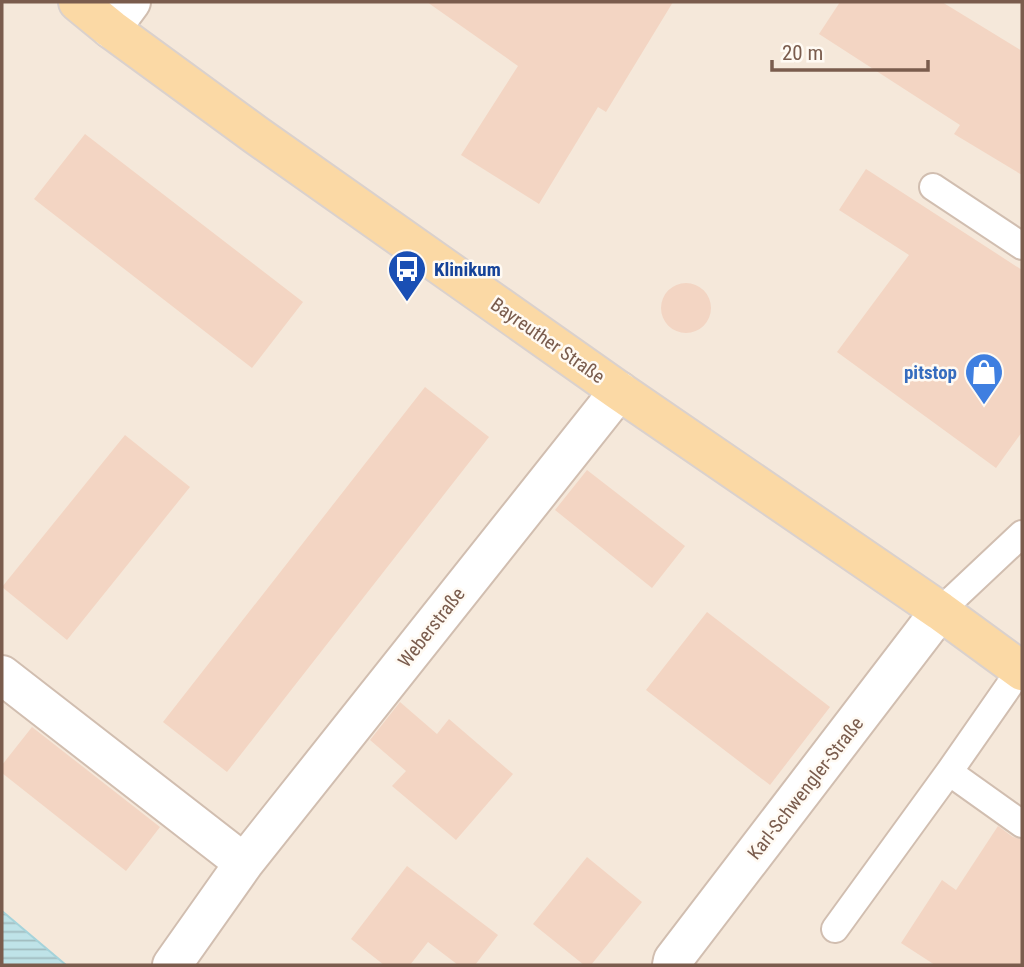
<svg xmlns="http://www.w3.org/2000/svg" width="1024" height="967" font-family="'Roboto Condensed',sans-serif">
<style>
.residential{fill:#f5e8da}
.water{fill:url(#water-rules);stroke:#a5d3da;stroke-width:2}
.building{fill:#f3d5c3}
.lines{fill:none;stroke-linecap:round;stroke-linejoin:round}
.service-casing{stroke:#d1beb0;stroke-width:30}
.minor-casing{stroke:#d1beb0;stroke-width:42}
.primary-casing{stroke:#dad1cd;stroke-width:42}
.service{stroke:#fff;stroke-width:26}
.minor{stroke:#fff;stroke-width:38}
.primary{stroke:#fbd9a5;stroke-width:38}
.labels{text-anchor:middle;stroke-width:5;stroke-linejoin:round;paint-order:stroke}
.transit-label{font-size:19px;font-weight:bold;fill:#164399;stroke:#fffaf3;text-anchor:start}
.street-label{font-size:19px;fill:#7a5c4d;stroke:#fffaf3}
.shop-label{font-size:19px;font-weight:bold;fill:#366cbe;stroke:#fffaf3;text-anchor:end}
</style>
<defs>
<pattern id="water-rules" width="6" height="5" patternUnits="userSpaceOnUse" patternTransform="scale(1.75)"><rect width="6" height="5" fill="#bfe3e8"/><path d="M0 2.5h6" fill="none" stroke="#a0bbbe"/></pattern>
</defs>
<rect width="100%" height="100%" fill="#fdf6ec"/>
<path class="residential" d="M2,2H1022V965H66L2,911Z"/>
<path class="water" d="M2,911L66,965H2Z"/>
<path class="building" d="M427,2H673L606,112L598,107L539,204L461,155L518,66Z
M840,2H942L1022,51V175L954,134L960,125L819,34Z
M85,134L303,302L252,368L34,199Z
M866,169L1022,270V432L996,468L837,352L909,255L839,210Z
M661 308a25 25 0 1 1 50 0a25 25 0 1 1-50 0Z
M425,387L489,437L227,772L163,722Z
M125,435L190,487L67,640L2,587Z
M587,470L685,546L652,588L555,510Z
M707,612L830,707L770,785L646,690Z
M400,702L437,734L449,719L513,774L456,840L392,786L406,771L370,740Z
M32,727L160,827L126,871L2,773V765Z
M998,826L1013,837L1022,839V965H935L901,943L942,880L956,890Z
M587,857L642,902L591,965H584L533,924Z
M407,866L498,935L475,965H458L428,942L410,965H384L351,939Z"/>
<g class="lines">
<defs>
<path id="service" d="M933,187L1022,246
M940,611L1022,534
M1020,670L949,772L1022,824
M835,929L949,772"/>
<path id="minor" d="M111,29L131,2
M2,675L244,863
M172,965L244,863L619,391
M672,965L673,960L940,611"/>
<path id="primary" d="M78,2L111,29L256,135L619,391L940,611L1022,671"/>
</defs>
<use href="#service" class="service-casing"/>
<use href="#minor" class="minor-casing"/>
<use href="#primary" class="primary-casing"/>
<use href="#service" class="service"/>
<use href="#minor" class="minor"/>
<use href="#primary" class="primary"/>
</g>
<defs>
<symbol id="bus-pin" viewBox="-11 -11 22 30"><path d="M0 17L-7.5 6A9.5 9.5 0 1 1 7.5 6Z" fill="#1a4fb4" stroke="#fffaf3"/><path d="M-5-6H5V4H4V6H2V4H-2V6H-4V4H-5ZM-3.5-4V0h7V-4ZM-3.5 1.2v1.5H-2V1.2ZM2 1.2v1.5H3.5V1.2Z" fill="#fff"/></symbol>
<symbol id="shop-pin" viewBox="-11 -11 22 30"><path d="M0 17L-7.5 6A9.5 9.5 0 1 1 7.5 6Z" fill="#3f7fe0" stroke="#fffaf3"/><path d="M-5-2.5h2.3a2.7 3.5 0 0 1 5.4 0H5L5.5 6h-11ZM-1.5-2.5h3a1.5 2.3 0 0 0-3 0Z" fill="#fff"/></symbol>
</defs>
<g fill-rule="evenodd">
<use href="#bus-pin" x="385" y="247" width="44" height="60"/>
<use href="#shop-pin" x="962" y="350" width="44" height="60"/>
</g>
<g class="labels">
<g class="transit-label">
<text x="434" y="276">Klinikum</text>
</g>
<g class="street-label">
<text transform="translate(548 340) rotate(35)" y="7">Bayreuther Straße</text>
<text transform="translate(431 627) rotate(-52)" y="7">Weberstraße</text>
<text transform="translate(805 788) rotate(-52)" y="7">Karl-Schwengler-Straße</text>
</g>
<g class="shop-label">
<text x="957" y="379">pitstop</text>
</g>
</g>
<rect width="1024" height="967" fill="none" stroke="#7a5c4d" stroke-width="7"/>
<path d="M772 60v10h156v-10" fill="none" stroke="#7a5c4d" stroke-width="3.5"/>
<text x="782" y="60" font-size="21" fill="#7a5c4d" stroke="#fffaf3" stroke-width="5" paint-order="stroke">20 m</text>
</svg>
